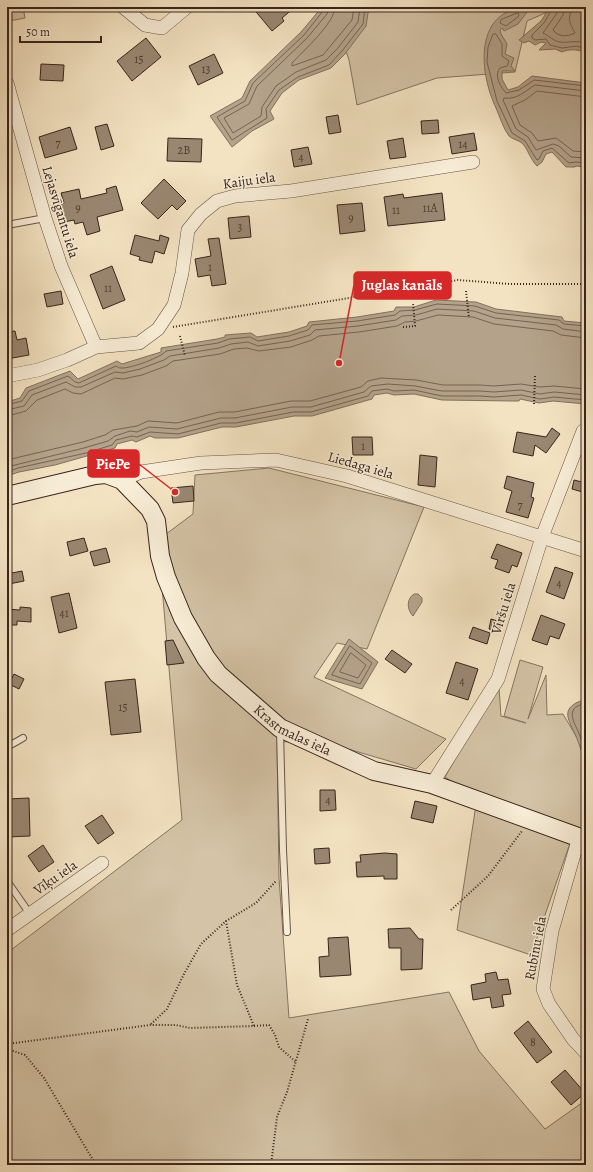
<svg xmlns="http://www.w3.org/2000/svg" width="593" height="1172" font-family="Alegreya,serif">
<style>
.green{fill:#d4c3a6;stroke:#867461}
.water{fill:#b4a28a;stroke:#83705e}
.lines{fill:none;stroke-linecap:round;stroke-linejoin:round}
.shore{stroke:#766353;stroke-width:1}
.building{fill:#9a8772;stroke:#39241c}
.lane-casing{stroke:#685446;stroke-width:8}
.street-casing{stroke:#685446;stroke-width:14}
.secondary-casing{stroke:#39241c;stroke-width:20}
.path{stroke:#39241c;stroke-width:2;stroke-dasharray:1 2;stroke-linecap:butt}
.lane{stroke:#f8edd7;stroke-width:6}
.street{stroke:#f8edd7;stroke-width:13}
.secondary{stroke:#f8edd7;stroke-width:18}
.labels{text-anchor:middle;stroke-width:3;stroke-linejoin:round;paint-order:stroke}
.number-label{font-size:12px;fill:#513d32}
.street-label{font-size:14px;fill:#39241c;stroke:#f8edd7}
.leader{fill:none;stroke:#d62828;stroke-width:1.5}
.callout-dot{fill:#d62828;stroke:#f8edd7;stroke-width:1.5}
.callout{fill:#d62828;stroke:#d62828;stroke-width:1.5}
.callout-label{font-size:15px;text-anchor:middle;font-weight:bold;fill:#fff}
</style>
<rect width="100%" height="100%" fill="#f4e3c2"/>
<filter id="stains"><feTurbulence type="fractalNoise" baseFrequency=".005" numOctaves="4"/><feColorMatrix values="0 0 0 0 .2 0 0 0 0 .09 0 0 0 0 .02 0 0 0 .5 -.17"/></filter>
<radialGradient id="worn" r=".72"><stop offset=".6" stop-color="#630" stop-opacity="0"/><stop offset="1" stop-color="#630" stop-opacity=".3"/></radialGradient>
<path class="green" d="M7,7H23L25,18L9,21Z
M336,7H559L527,21L515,72L437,78L357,105L349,60L333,13Z
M269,468L424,507L367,649L337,643L314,677L446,739L416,769L321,741L277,742L279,878L289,1018L449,992L479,1051L545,1129L586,1100V1165H7V953L182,820L158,540L193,514L195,475Z
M520,660L543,667L528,719L546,675L547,715L563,714L586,753V832L575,829L531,955L457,930L477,798L445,777L480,715L499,688L501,716L526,723L504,716Z"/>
<path class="water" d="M322,7H369L366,26L345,54L331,68L299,80L282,93L270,111L274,119L252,131L232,147L210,116L242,98L250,81L301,32Z
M531,7L518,24L504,31L502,28L500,30L501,34L507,44L505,54L514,58L511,66L515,71H502V79L508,90L518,87L532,76L586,83V167L576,166L575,167H566L552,152L546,154L542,162L537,166C530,159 528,149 522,143C518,140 512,139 509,136C503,128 500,117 496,108C478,70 474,7 531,7Z
M550,7H586L584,18L586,56H583L584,52C576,49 569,49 562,52L555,49L539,50L546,43L541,42L535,45L529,41L524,43L519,40L541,21Z
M436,300L476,302L496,309L562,317L564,321L586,323V404L553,401L539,403L520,399L519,401H512L442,400L414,394L394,395L387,393L374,395L372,399L312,416H294L236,427H222L178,438H155L150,436L136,442L132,440L117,444L115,448L55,465L19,472L7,476V402L20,398L26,388L70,371L78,379L117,361L122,364L161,352V348L217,339L225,337V335L251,333L257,337L289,332L307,326L309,322L357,317L394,311L396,307H414Z
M414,594H418L422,598V602L413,616C407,610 406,599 414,594Z
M349,639L378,662L362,689L325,678Z
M583,700H586V756L583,755C580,748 578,740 575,734C567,717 561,708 583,700Z"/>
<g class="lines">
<path class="shore" d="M324,7L323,11L304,35L253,83L245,101L217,117L232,140L267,118L266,109L279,90L298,77L329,65L342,51L363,24L365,7
M329,7L327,14L307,38L257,86L249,104L224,118L233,133L261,116L262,107L276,86L296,72L326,60L338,48L358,22L360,7
M335,7C335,23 303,51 292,63V66L323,55L352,20L354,7
M553,7L544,23L532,35V38L535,40L546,39L550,45L562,48L577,46L586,49
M558,7L557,13L543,33C550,36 553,41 560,42C569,43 577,40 586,43
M564,7L563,15L553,30C558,37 567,37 575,33C570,24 566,17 574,7
M518,13L519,16L506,26L500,23L501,20Z
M586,86L534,80L519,90L506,93C500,86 494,76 500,68L507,66L509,61L502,56V44L496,34H493L488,47L487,62L497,101L512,133L525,141L537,160L539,159L543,151L552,148L569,163L576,162L586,163
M586,91L535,85C525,91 517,100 504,98L503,100L516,129L528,137L536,150L553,144L559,146L571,157L586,158
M586,97L537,91L525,100L512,106L520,125L532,133L538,141L556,138L573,151L586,152
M7,405L22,401L29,391L68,376L75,382L79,383L116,366C118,367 119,368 121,368C130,369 162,357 166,351L218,343L229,339L250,337L258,341L289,336L308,330L312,325L357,321L395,315L400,311L415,310L437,304L475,306L496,313L559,320L564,324L586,326
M7,410L24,406L32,395L66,382L75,387H81L115,372L123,373L140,369L164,360L170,356L219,348L231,344L248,342L258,346L290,341L310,335L315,330L358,326L396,320L402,316L416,315L437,309L474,311L495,318L556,325L563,329L586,332
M7,416L26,411L37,400L65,389L73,393L81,394L115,378L123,379L142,375L166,366L173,361L220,354L234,349L247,348L259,351L291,347L312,340L319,336L359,332L397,326L405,322L416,321L438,315L473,317L494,324L553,331L561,335L586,338
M7,460L83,442L105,435L113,430L137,426L148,421L177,423L219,412H235L291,401H310L361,387L368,381L381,378L416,380L443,385H480L494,386L521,384L540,387L554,386L586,389
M7,467L84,448L108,441L115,436L130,431L137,432L149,427L177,429L221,418H235L292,407H311L364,392L371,386L388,384L415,386L442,391H480L494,392L521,390L540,394L554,392L586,395
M7,472L18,468L86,453L112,445L116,440L132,436L137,437L150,432L178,434L221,423H236L293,412H311L368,396L372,391L387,389L394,391L414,390L442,396H480L494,397L521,395L540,399L554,397L586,400
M350,646L372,663L360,684L332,675Z
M351,653L366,665L358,678L340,672Z
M586,704C566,706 572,719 578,731C581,738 583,745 586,752"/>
</g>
<path class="building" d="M252,7H295L282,18L284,21L272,31Z
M146,38L161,57L132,81L117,61Z
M214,54L223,73L198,85L189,66Z
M41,64L64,65L63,81L40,80Z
M338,115L341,132L329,134L326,117Z
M438,120L439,133L422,134L421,121Z
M107,124L114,146L101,150L95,127Z
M70,127L77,149L45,158L39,137Z
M474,133L477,150L452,154L449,137Z
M168,138L202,139L201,162L167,161Z
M403,138L406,157L390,159L387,141Z
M308,147L312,164L294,167L291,150Z
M164,179L186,201L177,210L172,205L158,219L141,203Z
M116,186L123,210L97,217L100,231L87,235L83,222L75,224L74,220L64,222L61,213L63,212L61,204L64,203L61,193L79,189L81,199L107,193L106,189Z
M442,193L445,220L388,226L384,197L403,194L404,198Z
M362,203L365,231L340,234L337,205Z
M249,216L251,237L230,239L228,218Z
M135,235L159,241L160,235L169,238L164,254L155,251L152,263L139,260L140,257L130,254Z
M219,238L226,284L212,286L210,275L198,277L195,259L211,256L208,239Z
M112,266L125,300L103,309L90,275Z
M61,291L63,304L47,307L44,294Z
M15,331L17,340L26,338L29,355L7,359V332Z
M552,428L560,434L546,453L535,445L533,456L513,452L517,432L546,437Z
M352,437H372L373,455H353Z
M420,455L437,457L435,487L418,485Z
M507,476L534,483L531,497L534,498L528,518L506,512L512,491L504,488Z
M574,480L586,483V493L572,489Z
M193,486L194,501L173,503L171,488Z
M84,538L88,551L70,556L67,542Z
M497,544L522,553L517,567L512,565L509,573L495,568L498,560L491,558Z
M106,548L110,562L94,566L90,552Z
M555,567L573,573L564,599L546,592Z
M22,571L24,581L9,584L7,574Z
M69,593L77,628L59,633L51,597Z
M20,607L31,608V622L17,621V625H7V609L20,610Z
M541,615L565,624L559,639L550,636L547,645L532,640Z
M491,619L501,622L499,632L489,629Z
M473,627L490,633L487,644L469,638Z
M173,640L184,663L167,665L165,641Z
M392,650L412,664L405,673L385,659Z
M456,662L478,669L468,700L446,693Z
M14,674L24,679L19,689L9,684Z
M135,679L141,732L111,735L105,682Z
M320,790H335L336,810L320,811Z
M29,798L30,836L7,837L8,799Z
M415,801L437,806L433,823L411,818Z
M102,815L114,833L98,844L85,826Z
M43,845L54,862L39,872L28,856Z
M329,848L330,863L315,864L314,849Z
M385,853L397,854V879H384V876L357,877L356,862H361L360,855Z
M410,928L419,939H423L422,969L401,970V948H389L388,929Z
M348,937L351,975L320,977L319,957L329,956L328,938Z
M496,972L498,980L508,979L511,994L502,995L504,1006L492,1008L490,997L473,1000L471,985L486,982L485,974Z
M528,1021L552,1052L537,1063L514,1033Z
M565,1070L585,1093L571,1105L551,1082Z"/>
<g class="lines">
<defs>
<path id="lane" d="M7,225L45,218
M280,731L283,850L287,932
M7,747L23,738
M7,881L30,914"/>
<path id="street" d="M123,7L145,25L162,28L187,7
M7,83L45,218L61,266L96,347
M7,376L38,370L67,360L96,347L139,343L158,329L174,305L182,273L188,230L201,214L217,201L235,196L291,191L473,162
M122,480L141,472L201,463L276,460L347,476L586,551
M432,784L498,679L542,537L583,431L586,432
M579,837L552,931L543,989L549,1004L573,1039L586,1053
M7,930L102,863"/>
<g id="secondary">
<path id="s1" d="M7,496L95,475L106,474L122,480L150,509L156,521L160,556L166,577L183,618L206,658L218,674L280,728L374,771L432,784L586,840"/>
</g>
</defs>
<use href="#lane" class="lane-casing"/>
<use href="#street" class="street-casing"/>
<use href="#secondary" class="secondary-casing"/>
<path class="path" d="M466,291L469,318
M173,327L458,280L510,284H586
M403,327L415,326L413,303
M180,336L185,356
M534,404L535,375
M451,910L488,876L522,831
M151,1024L167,1009L184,974L201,944L226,921L256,903L276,881
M254,1026L269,1025L275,1035L279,1047L296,1062
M7,1044L150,1025H176L190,1028L254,1026L237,985L226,921
M7,1049L25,1055L44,1078L96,1165
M271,1165L277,1117L287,1092L308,1019"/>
<use href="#lane" class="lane"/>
<use href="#street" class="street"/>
<use href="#secondary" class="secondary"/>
</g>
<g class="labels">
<g class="number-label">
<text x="139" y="63">15</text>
<text x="206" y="73">13</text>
<text x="58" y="147">7</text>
<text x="463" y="148">14</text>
<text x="184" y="154">2B</text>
<text x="301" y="161">4</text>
<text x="78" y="212">9</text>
<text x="430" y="212">11A</text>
<text x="396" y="214">11</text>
<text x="351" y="222">9</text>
<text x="240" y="231">3</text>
<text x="210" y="271">1</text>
<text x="108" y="292">11</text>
<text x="363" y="450">1</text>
<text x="520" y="509">7</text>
<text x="559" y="587">4</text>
<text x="64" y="617">41</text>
<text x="462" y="685">4</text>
<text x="123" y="711">15</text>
<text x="328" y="804">4</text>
<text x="533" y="1046">8</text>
</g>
<g class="street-label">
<text transform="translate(249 180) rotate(-8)" y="5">Kaiju iela</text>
<text transform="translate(61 212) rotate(73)" y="5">Lejasvīgantu iela</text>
<text transform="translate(361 465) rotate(16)" y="5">Liedaga iela</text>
<text transform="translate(503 608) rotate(-73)" y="5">Viršu iela</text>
<text dy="5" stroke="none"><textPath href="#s1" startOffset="434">Krastmalas iela</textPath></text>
<text transform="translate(55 877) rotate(-35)" y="5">Vīķu iela</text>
<text transform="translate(535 948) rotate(-79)" y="5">Rubīnu iela</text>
</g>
</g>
<path class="leader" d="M339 363L354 285M175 492L139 464"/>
<g class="callout-dot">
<circle cx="339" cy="363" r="4"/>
<circle cx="175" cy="492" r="4"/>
</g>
<g class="callout">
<rect x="354" y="272" width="97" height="27" rx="4"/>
<rect x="88" y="450" width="51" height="27" rx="4"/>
</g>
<g class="callout-label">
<text x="402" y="290">Juglas kanāls</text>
<text x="113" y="469">PiePe</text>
</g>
<rect width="593" height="1172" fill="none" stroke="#f4e3c2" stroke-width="24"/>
<rect x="8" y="8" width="577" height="1156" fill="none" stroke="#39241c" stroke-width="2"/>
<rect x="12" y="12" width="569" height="1148" fill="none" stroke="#39241c"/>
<path d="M20 36v6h81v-6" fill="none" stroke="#39241c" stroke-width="2"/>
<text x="26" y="36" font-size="12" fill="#39241c" stroke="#f8edd7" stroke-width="3" paint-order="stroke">50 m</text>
<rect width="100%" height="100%" filter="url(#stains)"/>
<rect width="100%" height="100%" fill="url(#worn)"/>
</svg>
